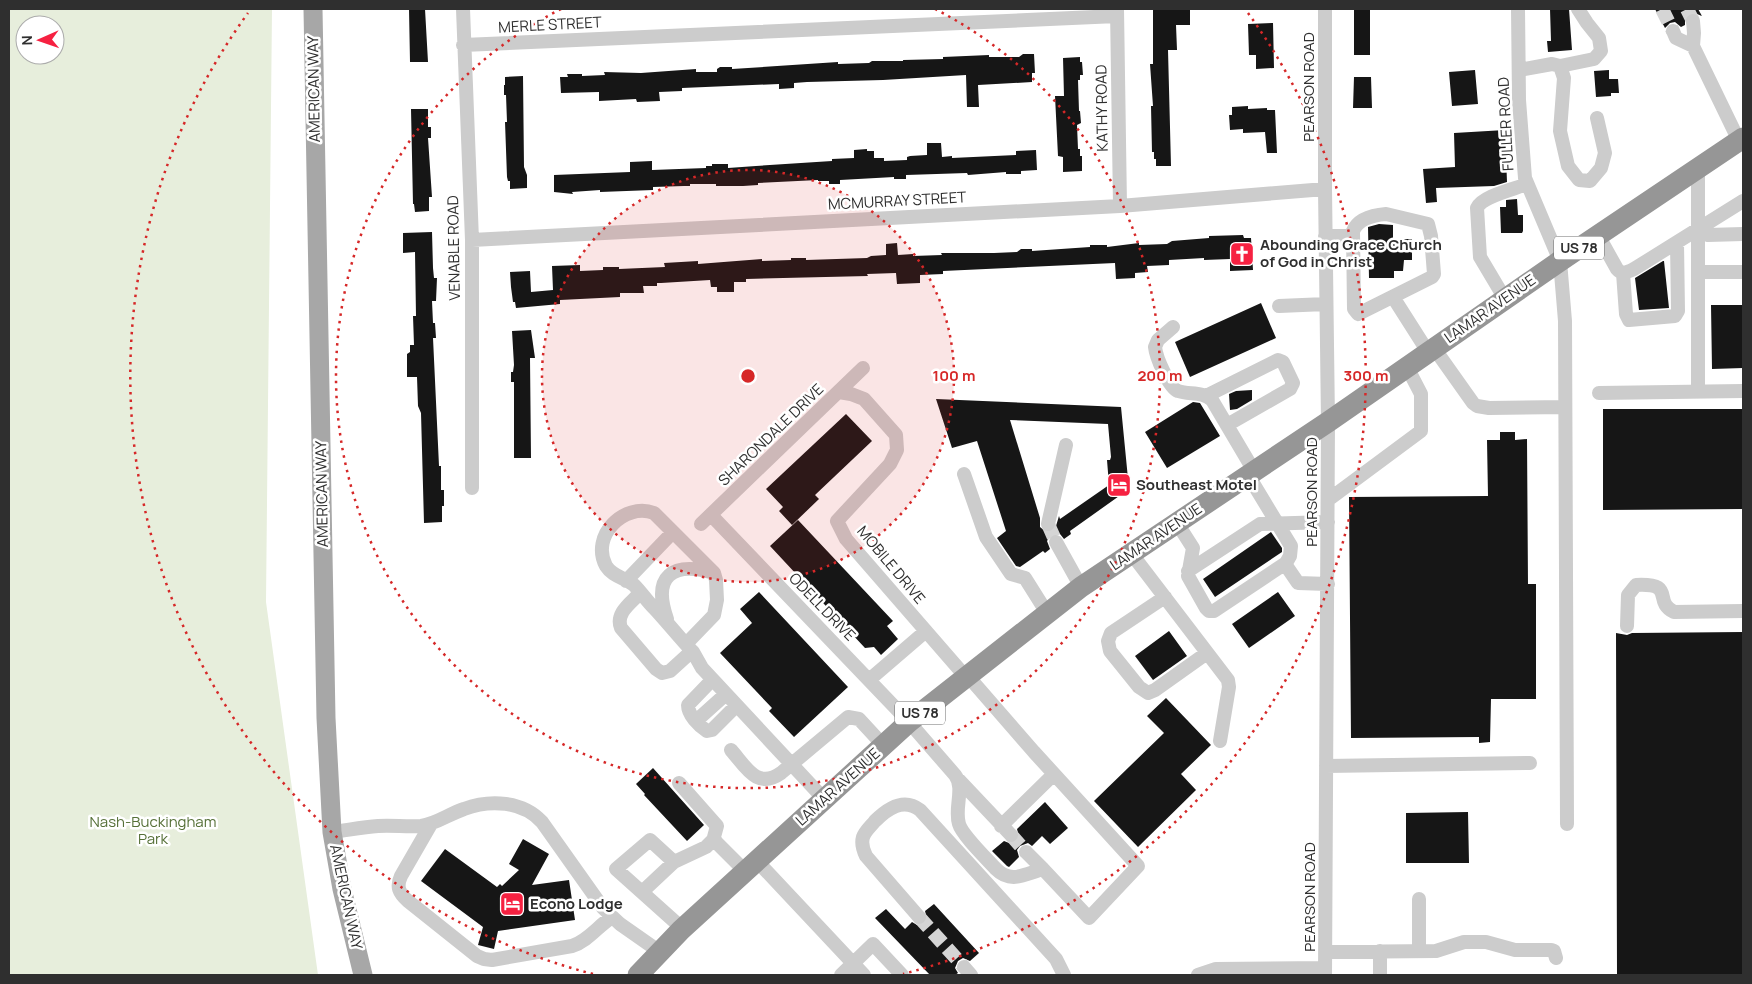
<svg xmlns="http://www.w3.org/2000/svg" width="1752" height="984" font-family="Manrope,sans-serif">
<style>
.green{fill:#e7eedc;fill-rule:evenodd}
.building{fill:#161616;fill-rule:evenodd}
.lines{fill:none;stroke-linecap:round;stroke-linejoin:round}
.minor-tunnel{stroke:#d5d5d5;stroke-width:14;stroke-dasharray:14 7;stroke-linecap:butt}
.minor{stroke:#ccc;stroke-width:14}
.major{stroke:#a7a7a7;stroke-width:19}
.highway{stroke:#969696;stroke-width:21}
.ring{fill:none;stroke:#d62828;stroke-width:2.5;stroke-dasharray:2.5 5}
.labels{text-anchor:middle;stroke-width:5;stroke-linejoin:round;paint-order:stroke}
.shield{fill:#fff;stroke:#6d6d6d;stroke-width:1}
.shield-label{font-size:14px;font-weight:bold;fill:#2f2f2f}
.street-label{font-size:15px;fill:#2f2f2f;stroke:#fff}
.poi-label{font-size:15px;font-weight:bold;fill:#2f2f2f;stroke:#fff;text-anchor:start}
.park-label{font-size:15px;fill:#567038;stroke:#fff}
.centre{fill:#d62828;stroke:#fff;stroke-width:2.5}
.ring-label{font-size:15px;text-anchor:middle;font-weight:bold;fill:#d62828;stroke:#fff;stroke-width:5;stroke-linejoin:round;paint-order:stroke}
</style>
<rect width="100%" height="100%" fill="#fff"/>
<path class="green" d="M9,9H272L266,602L318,975H9ZM25,25H55V55H25Z"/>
<path class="building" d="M409,9H425L428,62H410Z
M1153,9H1190V25H1176L1177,50H1168L1171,166H1156V159H1154V152H1152L1151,106H1153L1150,64H1153Z
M1354,9H1370V55H1354Z
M1550,9H1569L1572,50L1548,52L1547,41H1551Z
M1655,9H1698L1702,16L1692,12L1685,17V25L1681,27L1675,22L1670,23L1665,28Z
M1273,23L1274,68L1256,69V55H1249L1248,24Z
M1023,54H1034L1035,73H1032V82L978,85L979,107H967L966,75L883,80L807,82L794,83V88L779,89V84L682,88V91L659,92L660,101L637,102L636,99L599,101V92L561,93L560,77H568L567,74H582V76L605,75L604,72L641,73L696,69V72H717V69L720,67H732V69L838,62V64L869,63L872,61H903V60L943,59V57L989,55V57H1019Z
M1080,57V62H1082L1083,75H1080V80H1078L1079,111H1080L1081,123L1077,125L1078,149H1080V156H1082V171L1063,172V157L1058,156L1055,96H1064L1063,58Z
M1475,70L1478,104L1452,106L1449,72Z
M1609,70V79H1618L1619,93H1611V96L1596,97L1594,71Z
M523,76L524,167L527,175V188L510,189V181H508L507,177L505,122H507L506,95H504V85H505V77Z
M1354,77H1371L1372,108H1353Z
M1248,106V109L1267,108V110H1275L1277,153H1267L1265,132L1243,133V129L1230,130L1229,115H1232V107Z
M411,109H428V127H431V138H428L432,197H429V211L415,212L414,204H413Z
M1505,130L1507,182L1494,186L1436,188L1437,202L1426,203L1423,169L1455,167L1454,133Z
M927,143H941L942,157L952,156V158L1016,155V151L1036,150L1037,170L1021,171V174H1006V172L968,175L967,173L906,175V179H894V177L840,180V184H829V181H818V180L758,183V185L743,186H716V184H690V186H684L653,187V190L600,192V190L572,192L573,194L554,192V175L630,172V162L652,161V170L706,168V166H712V164H728V168L756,166L832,161V159L854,158V150L867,149V151H874V158H884V161L907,160V157L910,156L927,155Z
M1517,199L1518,215H1523V231L1522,233H1501L1500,207H1506V200Z
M1379,224L1393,225V239H1412V260H1404L1403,271H1394V278H1369L1368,227Z
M432,232L433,268L434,278H437L436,301H432L433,323H435L436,338H433L439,466H441V490H444V506H442V522L424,523L421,413L418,406L417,377H407V354L410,352V345H414L413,316H416L415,252L403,253V233Z
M1243,235L1244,238H1251L1253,270L1230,271V259L1204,260V258L1169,260V265L1147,266L1148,272L1135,273V278L1116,279L1115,263L943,271V274L920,275V283L897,284L896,273L867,274L868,276L746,279V282H734V292H717V287H711L710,280L661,283H657V286H643L644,293H620V297L560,300V304L516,308L515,302H513L511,287L510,272L530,271L531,292L553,290L552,266L580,265V271L603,270V267H619V269L665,267L664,263L698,261V264L762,259V261L791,260V258H806V260L867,258L871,256L886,255V244L897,243L898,255L913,254V256L942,255L941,253H994L1017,252L1021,249H1032V251L1090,247V245H1107V247L1139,243V245L1167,244L1172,241L1209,238V236Z
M1663,261H1664L1669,308L1639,310L1635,278Z
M1261,303L1276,338L1190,377L1175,342Z
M1711,305H1743V368L1712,369Z
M531,330L535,358H530L531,458H514V382H511V372H513L514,365L512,331Z
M1252,390V400L1237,409L1230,410L1229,394L1236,391Z
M936,399L1121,407L1129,489L1070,531L1071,534L1064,539L1060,534L1051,535L1047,541L1050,549L1045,553L1043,551L1020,567L1016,566L997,538L1006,531L977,441L952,448ZM1010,420L1108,424L1111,457L1110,460H1107L1109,485L1060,519L1059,516L1056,526L1051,532H1046L1040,527V518Z
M1193,402L1200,403L1220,436L1167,468L1145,432Z
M1603,409H1743V509L1603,510Z
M846,414L872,441L815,495L819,499L792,525L779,511L783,507L766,489Z
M1500,432H1515V440L1527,439L1528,584H1536V699H1491L1490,742L1479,743V737L1351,738L1349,497L1488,496L1487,440H1500Z
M798,520L893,621L887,626L898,639L881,655L874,647L865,648L770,546Z
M1271,532L1282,548V552L1215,597L1203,579Z
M759,592L848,687L794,737L769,711L772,708L720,653L752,623L740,609Z
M1278,592L1295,616L1249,648L1232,624Z
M1169,631L1187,656L1153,680L1135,656Z
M1743,632V975H1617L1616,633L1627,635L1632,633Z
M1166,698L1211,745L1181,774L1196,790L1138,847L1094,801L1164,733L1147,716Z
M653,768L704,825L687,841L644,795L645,794L636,784Z
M1045,802L1068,828L1050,844L1042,836L1032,846L1028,843L1020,846L1017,850L1019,857L1009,867L1007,866L992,851L1004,841L1009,843L1017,842L1019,837L1017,829Z
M1468,812L1469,863H1406V813Z
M523,839L549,854L532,885L569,880L575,920L498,931L494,949L478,945L483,927L421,881L445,849L497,887L500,884L502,886L519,870L509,864Z
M934,904L979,953L970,961L963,958L958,961L955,968L958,973L955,975H930L875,918L886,909L905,929L912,922L917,925H921L927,919L925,911Z"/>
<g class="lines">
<path class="minor-tunnel" d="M1662,9L1673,31
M1687,9L1693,21
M1048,524L1056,542
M1011,835L1026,852
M919,917L964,967"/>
<path class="minor" d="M463,9L472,240V488
M1117,9L1120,206
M1325,9V189L1328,422L1325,975
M1518,9L1519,100L1525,178L1560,261L1565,321L1567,824
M1693,21L1694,33L1693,46L1739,141
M1673,31L1676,38L1693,46
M463,45L1117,16
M1560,66L1594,59L1601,51L1599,38L1587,23L1578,9
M1519,70L1552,64L1560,66L1564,78L1560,131L1568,166L1579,180L1590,181L1601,168L1605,153L1597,118
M1698,169V391
M1386,214L1428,224L1431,236L1434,274L1432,277L1358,314L1354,309L1353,231C1358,219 1374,215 1386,214Z
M1698,231L1708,235L1743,234
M1598,235L1617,269C1622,275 1627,272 1634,269L1743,201
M1325,236H1353
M472,240L1120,206L1325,189
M1698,272H1743
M1623,273L1626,314L1629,320L1675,316L1678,311L1677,243
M1393,297L1428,352
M1505,299L1480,257L1477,208C1482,196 1515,189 1527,184
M1279,306L1326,304
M1173,327L1158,340L1155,347C1156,357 1169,388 1178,391C1189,395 1202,391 1212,400L1254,471
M1434,348L1473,403L1477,406L1489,408L1565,407
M839,392L851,394L864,399L896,435L897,450L890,464L837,521L846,539L965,676
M1599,393L1743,391
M1206,396L1278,360L1283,362L1293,383L1290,389L1227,425
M964,474L986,537L1011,574L1025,578L1047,613
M1328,500L1421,431V394L1407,367
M711,515L909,722L955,775C965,788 954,808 959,824C962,835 988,860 996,869C1011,884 1025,874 1043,869L1089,918L1138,866L1034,752L967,675
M1177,523L1193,548L1188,576L1206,608L1209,611H1214L1286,563L1290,556L1291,546L1248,475
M701,524L863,368
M1048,524L1066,445
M1056,542L1081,587
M1131,553L1228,680L1229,687L1220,741
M1285,564L1298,583L1328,584
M1188,571L1260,524L1328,522
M626,581L673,532
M640,593C631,603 615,613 621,628L656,669L662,673L670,671L692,651
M1165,597L1111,633L1108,641L1110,651L1139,687L1148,693L1155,690L1207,653
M667,619C652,576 672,561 714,573
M1627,626L1628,595L1636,585C1677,583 1652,601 1674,612L1743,611
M686,644L714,615L717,600L716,580L714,573L654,513C624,502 590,536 606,566C613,577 624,577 634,585C641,592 647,601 654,608C667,622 679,637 692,651L693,652L702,668L824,799
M712,680L688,705C688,715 699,726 707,731L712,730L736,706
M869,680L926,631
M696,721L726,694
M731,750C746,767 757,790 781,773L848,717L859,719L883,745
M1326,766L1530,763
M959,780L1011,835
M679,783L717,826L714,837L716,842L745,871
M431,824L401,876C396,887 399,893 408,901L477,956L484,959L492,960L572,946C588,941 598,926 612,917
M1001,826L1054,774
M332,832C348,830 363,827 378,826C392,825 407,827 421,826C436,824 449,814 464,809C490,799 523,801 542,822L603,908L620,924L660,952
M1026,852L1043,869
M757,861L864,975
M674,862L650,840L616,869L683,929
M642,892L674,862L706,847L714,839
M919,917L866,856C863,850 861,844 863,837C865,831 871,826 875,821C887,809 903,797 920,810L1056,959L1064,975
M1380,951V975
M1419,951V899
M1326,952L1436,951L1464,942H1486L1515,950H1551L1554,951L1556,958
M964,967L971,975
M841,975L873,944L902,975
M1198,975L1216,969L1325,968"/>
<path class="major" d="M313,9L326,718L332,832L342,889L363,975"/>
<path class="highway" d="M638,975L681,930L909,722L1081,587L1328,422L1560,261L1743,138"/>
</g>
<circle cx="748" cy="376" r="206" fill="#d62828" fill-opacity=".12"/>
<g class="ring">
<circle cx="748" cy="376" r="206"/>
<path d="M935 9A412 412 0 1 1 561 9"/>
<path d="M593 974A618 618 0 0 1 248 13M1248 13A618 618 0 0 1 903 974"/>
</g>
<defs>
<symbol id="church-square" viewBox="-11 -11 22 22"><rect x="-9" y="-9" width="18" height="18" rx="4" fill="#f62141" stroke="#fff"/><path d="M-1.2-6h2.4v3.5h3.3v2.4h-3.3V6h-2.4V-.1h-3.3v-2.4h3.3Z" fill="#fff"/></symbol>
<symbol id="hotel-square" viewBox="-11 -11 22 22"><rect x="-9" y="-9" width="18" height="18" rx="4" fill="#f62141" stroke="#fff"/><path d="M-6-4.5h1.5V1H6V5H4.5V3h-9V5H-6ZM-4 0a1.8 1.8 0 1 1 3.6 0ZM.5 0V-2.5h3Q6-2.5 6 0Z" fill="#fff"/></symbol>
</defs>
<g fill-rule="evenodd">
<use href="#church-square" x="1228" y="240" width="28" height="28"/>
<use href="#hotel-square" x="1105" y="471" width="28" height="28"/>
<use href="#hotel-square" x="498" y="890" width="28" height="28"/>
</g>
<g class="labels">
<g class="shield">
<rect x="1554" y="236.5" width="50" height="23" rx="4"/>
<rect x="895" y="701.5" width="50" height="23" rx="4"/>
</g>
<g class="shield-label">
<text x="1579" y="253">US 78</text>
<text x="920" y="718">US 78</text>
</g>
<g class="street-label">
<text transform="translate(550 25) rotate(-3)" y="5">MERLE STREET</text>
<text transform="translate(1309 87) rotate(-90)" y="5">PEARSON ROAD</text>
<text transform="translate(314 89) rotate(-91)" y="5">AMERICAN WAY</text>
<text transform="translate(1102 108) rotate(-91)" y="5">KATHY ROAD</text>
<text transform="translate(1506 124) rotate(-93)" y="5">FULLER ROAD</text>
<text transform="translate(897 201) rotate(-3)" y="5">MCMURRAY STREET</text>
<text transform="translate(454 248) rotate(-91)" y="5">VENABLE ROAD</text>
<text transform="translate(1490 309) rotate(-35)" y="5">LAMAR AVENUE</text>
<text transform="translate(771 435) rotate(-44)" y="5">SHARONDALE DRIVE</text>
<text transform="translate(1312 492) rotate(-90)" y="5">PEARSON ROAD</text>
<text transform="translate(322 494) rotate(-91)" y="5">AMERICAN WAY</text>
<text transform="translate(1156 537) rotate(-34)" y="5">LAMAR AVENUE</text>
<text transform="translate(891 565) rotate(50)" y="5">MOBILE DRIVE</text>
<text transform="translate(822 607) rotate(46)" y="5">ODELL DRIVE</text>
<text transform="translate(838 787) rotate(-42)" y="5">LAMAR AVENUE</text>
<text transform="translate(346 897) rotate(78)" y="5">AMERICAN WAY</text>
<text transform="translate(1310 897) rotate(-90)" y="5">PEARSON ROAD</text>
</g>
<g class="poi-label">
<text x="1260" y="250">Abounding Grace Church<tspan x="1260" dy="17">of God in Christ</tspan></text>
<text x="1136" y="490">Southeast Motel</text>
<text x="530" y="909">Econo Lodge</text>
</g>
<g class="park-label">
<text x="153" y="827">Nash-Buckingham<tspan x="153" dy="17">Park</tspan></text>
</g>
</g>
<circle cx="748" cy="376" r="8" class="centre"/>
<g class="ring-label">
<text x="954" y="381">100 m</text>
<text x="1160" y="381">200 m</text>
<text x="1366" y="381">300 m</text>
</g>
<rect width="1752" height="984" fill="none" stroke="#2f2f2f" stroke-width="20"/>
<g transform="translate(40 40) rotate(268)"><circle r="24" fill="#ffffff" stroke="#acacac"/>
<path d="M0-4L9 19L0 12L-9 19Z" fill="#f62141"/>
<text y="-8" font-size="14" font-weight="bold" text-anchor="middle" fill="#2f2f2f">N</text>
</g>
</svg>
